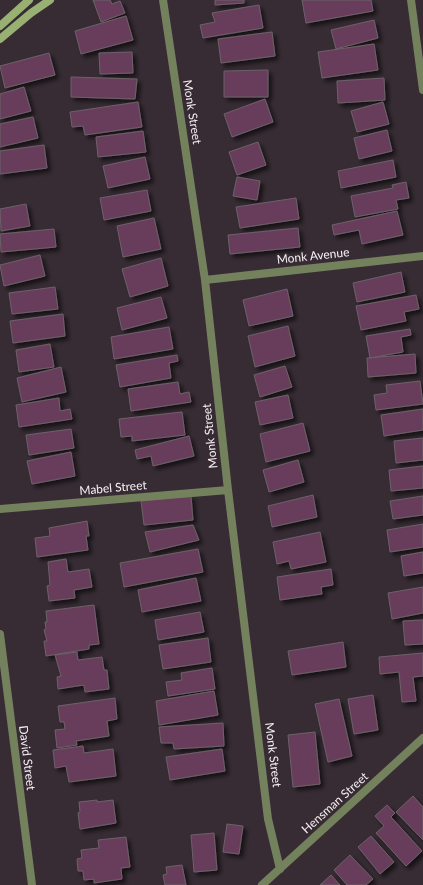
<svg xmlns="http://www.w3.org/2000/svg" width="423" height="885" font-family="Lato,sans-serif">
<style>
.building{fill:#673e5c;stroke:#6d6169;filter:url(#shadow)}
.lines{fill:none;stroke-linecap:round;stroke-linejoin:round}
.street{stroke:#73825c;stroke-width:8}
.secondary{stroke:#98b173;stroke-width:8}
.labels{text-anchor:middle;stroke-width:3.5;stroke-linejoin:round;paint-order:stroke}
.street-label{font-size:12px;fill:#f7eff4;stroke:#372c34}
</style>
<defs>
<filter id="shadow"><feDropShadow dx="3.5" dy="3.5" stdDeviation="2" flood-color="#0009"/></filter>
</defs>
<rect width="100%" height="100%" fill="#372c34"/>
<path class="building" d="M93,0H110L112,4L120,1L125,13L101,22Z
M215,0H244V3L215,5Z
M302,0H371L373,11L306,23Z
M259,5L263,28L203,38L200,25L215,22L212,13Z
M126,16L133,40L81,54L75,31Z
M374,20L378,38L336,49L331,30Z
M272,32L275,56L221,63L218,39Z
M374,44L378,70L322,78L318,52Z
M132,52L133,73L100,74L99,53Z
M49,53L55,75L5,88L0,66Z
M268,70V97H224V71Z
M71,77L137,79L135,99L71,97Z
M384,78L385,100L338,103L337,81Z
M24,87L31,111L0,119V94Z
M265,99L273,122L232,137L224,114Z
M138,102L142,127L85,135L83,126L72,127L70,112Z
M383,102L389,124L357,132L351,111Z
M33,117L38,138L0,147V124Z
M387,130L392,151L359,159L354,138Z
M143,131L146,152L98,157L96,137Z
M258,142L266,165L237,175L229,152Z
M44,145L47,168L0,174V151Z
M145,157L150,179L108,188L103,166Z
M393,160L396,177L341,188L338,171Z
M237,177L260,181L257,200L233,196Z
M406,182L409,198L396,200L398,209L355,217L351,196L393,188L392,185Z
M147,190L151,211L104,220L100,198Z
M296,198L299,219L240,228L236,207Z
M26,204L30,226L1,231L0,209Z
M397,211L403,235L362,244L359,230L334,235L332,225Z
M154,218L161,249L123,257L117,226Z
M298,228L300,247L230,254L228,235Z
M54,229L56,247L1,252L0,234Z
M40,255L45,276L4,286L0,265Z
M161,258L168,286L130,297L122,269Z
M401,272L405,292L357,302L353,283Z
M55,287L58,309L12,314L9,293Z
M287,289L293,316L249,326L243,300Z
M416,295L419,309L404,312L406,321L361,330L356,306Z
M161,297L167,318L122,330L117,308Z
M63,314L65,336L13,343L10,321Z
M288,326L295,356L255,367L248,336Z
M169,327L173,349L114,359L111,337Z
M410,329L411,335L401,337L403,352L370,358L366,336Z
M50,344L54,367L19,372L16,350Z
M415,354L416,373L368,377L367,358Z
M177,355L178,361L169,363L171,378L120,387L116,365Z
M285,366L292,387L260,397L254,375Z
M61,367L66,392L22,402L17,378Z
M420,381L423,404L376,410L374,395L387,393L386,385Z
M178,382L180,394L189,392L191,402L131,411L128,389Z
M288,395L293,418L260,425L255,402Z
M59,398L60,411L70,409L72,419L19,427L16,405Z
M423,409V430L384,436L381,415Z
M182,412L185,435L132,441V436L121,437L119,419Z
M303,423L310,451L266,462L260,434Z
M71,429L74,448L29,455L26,435Z
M189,436L194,456L153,466L151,456L137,459L135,450Z
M423,438V460L396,463L394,441Z
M71,452L75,476L32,484L27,461Z
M298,460L304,482L269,492L263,470Z
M423,466V488L391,491L389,470Z
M313,495L317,517L272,527L268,506Z
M191,496L193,520L144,525L141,501Z
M423,496V515L393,519L390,501Z
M87,521L89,536H86L88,550L37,557L35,538L50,536L49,528Z
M423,524V547L390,552L387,530Z
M193,525L199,540L150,552L145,532Z
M320,532L326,562L291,569L289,561L277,564L273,542Z
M198,549L203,572L124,587L120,563Z
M423,552V573L404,576L401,556Z
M66,559L68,572L89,569L92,587L74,590L75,598L49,601L47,586L50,585L48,562Z
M331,569L333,585L321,587L322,594L280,600L277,577Z
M196,578L201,601L142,612L138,590Z
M423,587V613L392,619L388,593Z
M94,605L99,644L89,645V649L46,656L44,641H47L44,630L46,629L45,622H47L46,611Z
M200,612L204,632L158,640L155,620Z
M423,620V644L405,645L403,621Z
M208,638L211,662L163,669L159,645Z
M343,642L346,667L292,675L288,651Z
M77,652L78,660L102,657L104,670H107L109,689L85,692L84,685L58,689L57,677L61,676L55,655Z
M423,653V676L413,677L416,701L402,702L399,672L380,674L379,657Z
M212,668L215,689L168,696L166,682L182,680L181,673Z
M214,691L218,715L159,725L156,701Z
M373,695L378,730L354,734L348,699Z
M115,698L117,719L107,721L109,736L76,741L77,745L57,748L55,730L65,729L64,722H60L58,706Z
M339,699L352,756L328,762L315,704Z
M223,723L224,746L174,749L173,743H161L159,727Z
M315,732L320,784L293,787L288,735Z
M83,746L84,753L113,749L116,776L69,782L66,766L55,768L53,750Z
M222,749L225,771L170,780L166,757Z
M413,796L423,807V840L396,812Z
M97,800V802L113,800L116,823L80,829L78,813L80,812L79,802Z
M387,805L395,813L391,817L422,851L406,866L376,833L384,826L375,816Z
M227,824L243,826L239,854L223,852Z
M214,833L217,870L194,872L191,835Z
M371,836L394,862L380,874L358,847Z
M126,837L130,867L121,868L122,879L94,883V879L84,880L83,871H78L77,859L82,858L81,850L99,848L98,840Z
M350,855L373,879L366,885H347L334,870Z
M182,865L186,885H165L163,875L167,874L166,867Z
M331,875L340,885H320Z"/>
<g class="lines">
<path class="street" d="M163,0L205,280L228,490L268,819L280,869
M411,0L423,90
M205,280L423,256
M0,509L228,490
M0,634L32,885
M262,885L423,738"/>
<path class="secondary" d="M0,26L29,0
M0,39L31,13L50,0"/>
</g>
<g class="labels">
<g class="street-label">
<text transform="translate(192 112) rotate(81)" y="4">Monk Street</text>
<text transform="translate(313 256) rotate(-6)" y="4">Monk Avenue</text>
<text transform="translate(210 436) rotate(-96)" y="4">Monk Street</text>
<text transform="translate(113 488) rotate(-5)" y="4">Mabel Street</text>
<text transform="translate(273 755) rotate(83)" y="4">Monk Street</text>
<text transform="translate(27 758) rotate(83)" y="4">David Street</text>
<text transform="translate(335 803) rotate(-42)" y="4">Hensman Street</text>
</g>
</g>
</svg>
